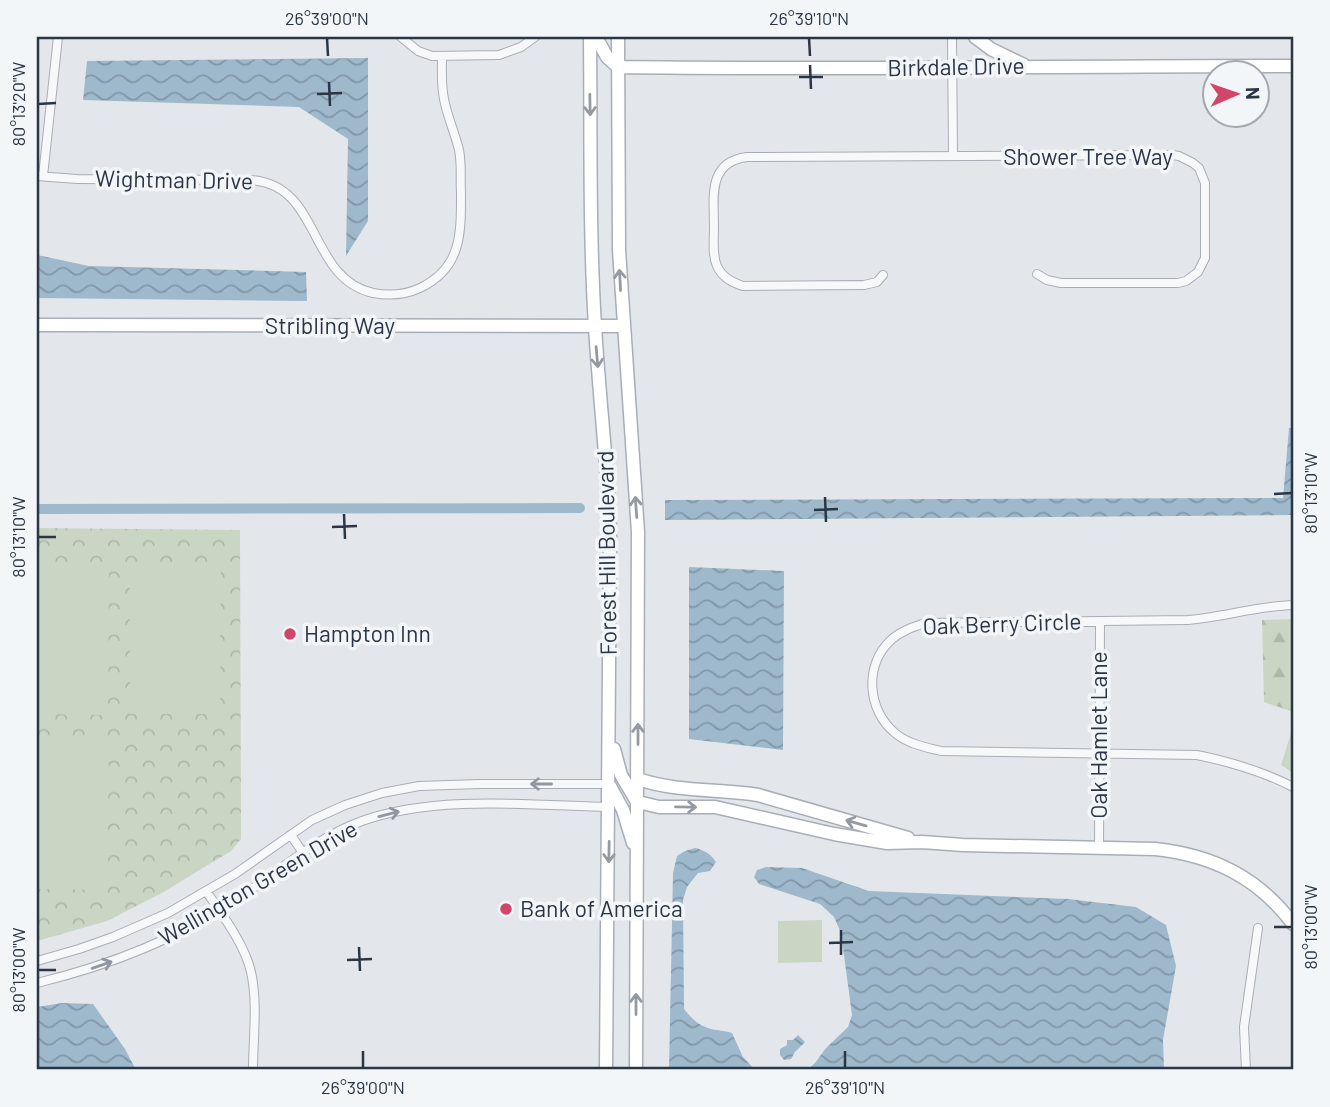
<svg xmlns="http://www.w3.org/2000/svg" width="1330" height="1107" font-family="Barlow,sans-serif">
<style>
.forest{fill:url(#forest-firs)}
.park{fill:url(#park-crowns)}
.pitch{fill:#cad6c4}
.water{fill:url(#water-waves)}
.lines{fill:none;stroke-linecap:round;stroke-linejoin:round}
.canal{stroke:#9eb9cc;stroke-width:10}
.street-casing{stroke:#a8aeb7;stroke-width:10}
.secondary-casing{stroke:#a8aeb7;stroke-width:15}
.street{stroke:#f6f8fa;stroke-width:8}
.secondary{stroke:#fff;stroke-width:12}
.oneway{stroke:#949aa2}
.oneway2{stroke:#9097a0}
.ticks{fill:none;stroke:#2a3645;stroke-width:2.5}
.poi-dot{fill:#d2466a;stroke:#f3f6f9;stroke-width:2.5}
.labels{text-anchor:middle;stroke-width:7;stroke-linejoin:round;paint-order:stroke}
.street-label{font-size:23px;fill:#2a3645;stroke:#f3f6f9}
.poi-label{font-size:23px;fill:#2a3645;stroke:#f3f6f9;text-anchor:start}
.neatline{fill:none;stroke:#2a3645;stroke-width:2.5}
.ticks-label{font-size:18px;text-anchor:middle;fill:#2a3645}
</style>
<defs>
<pattern id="forest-firs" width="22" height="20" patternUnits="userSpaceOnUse" patternTransform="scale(1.75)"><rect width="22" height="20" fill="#cad6c4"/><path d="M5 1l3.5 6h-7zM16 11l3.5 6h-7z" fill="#aeb8aa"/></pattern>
<pattern id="park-crowns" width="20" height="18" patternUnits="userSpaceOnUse" patternTransform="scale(1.75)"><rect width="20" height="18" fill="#cad6c4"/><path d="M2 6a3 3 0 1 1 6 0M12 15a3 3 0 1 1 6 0" fill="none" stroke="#aeb8aa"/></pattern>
<pattern id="water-waves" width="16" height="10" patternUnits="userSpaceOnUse" patternTransform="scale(1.75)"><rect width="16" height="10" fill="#9eb9cc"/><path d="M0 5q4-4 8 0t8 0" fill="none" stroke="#8197a7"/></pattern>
</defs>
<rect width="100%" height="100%" fill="#e3e7ec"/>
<path class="forest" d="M1293,619V712L1264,702L1262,620Z
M1293,727V773L1281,765Z"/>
<path class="park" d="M37,528L240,530L241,839L231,851L162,893L107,921L37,941Z"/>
<path class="pitch" d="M37,565L109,566L108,715L37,714Z
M130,566H221L220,714H130Z
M37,742L109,743L107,890L37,889Z
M822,920V962L778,963V921Z"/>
<path class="water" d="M368,58V221L346,256L348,139L299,107L83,100L87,61Z
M37,255L89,266L306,272L307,301L37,298Z
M1289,428H1293V515L665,520V500L1283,498Z
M689,567L784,571L783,750L689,739Z
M695,848C704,850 711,854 716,862L710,871L698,873L687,887L683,900L684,1009C690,1017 698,1025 708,1028C716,1031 724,1030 732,1033L743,1057L755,1070H669L673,873L677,856L685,851Z
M766,867L802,868L869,891L1068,899L1136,907L1166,925L1176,966L1163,1040L1164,1070H807L815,1063L826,1048L848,1027L852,1015L841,933L834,917L820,904L759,884L754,877L757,870Z
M62,1003L93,1004L125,1049L136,1070H37V1007Z
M798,1035L805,1042L795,1052L791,1059L784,1060L780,1055V1049L787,1045V1040H793Z"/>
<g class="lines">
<path class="canal" d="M37,509L580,508"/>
<defs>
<path id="street" d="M401,37L418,51L432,56L499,55L521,47L535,37
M952,37L953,156
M37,176L77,179L250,180C322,184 307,278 373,293C389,296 405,295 420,288C462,268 461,233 461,193C460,179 462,164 459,150C455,133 447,116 444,99C441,85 442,70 442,56
M43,176L58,37
M883,275L877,282L864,285L743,286C731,282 722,277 717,266C712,255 714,240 714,227C714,198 707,162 747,157L1172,155L1179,156L1193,163L1199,168L1205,183V258L1198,272L1186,281L1178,283H1061L1047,280L1037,274
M1293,605C1258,606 1223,617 1188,620L925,623C913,627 901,631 891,640C864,665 867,710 895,733C908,744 925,747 941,751L1197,755C1231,762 1262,771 1293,787
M291,835L303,853
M1099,848L1100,622
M206,891C222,914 245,945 251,972C258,1003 253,1039 253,1070
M37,961L79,949L113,937L168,913L235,874L312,820L345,805L382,793L419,786L479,784H609
M37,983C107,966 175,940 236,900C277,873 315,838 362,821C436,795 530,805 609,807
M1246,1070L1244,1027L1258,928"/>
<path id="secondary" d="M590,37C591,133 589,230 595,326C599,394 607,461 610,529L606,1070
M596,37L607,57L618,67C843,70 1068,66 1293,66
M618,37L619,250L638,532L636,1070
M975,37L991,49L1024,65
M37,325L623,326
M614,749L621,775L637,802
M638,779C676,792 718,789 758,795L908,838
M610,786L623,810L633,843
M638,802L659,807H715L834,834L887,843L922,842L963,845L1155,849C1212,855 1258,877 1293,924"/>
</defs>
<use href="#street" class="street-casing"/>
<use href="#secondary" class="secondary-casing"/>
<use href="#street" class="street"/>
<use href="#secondary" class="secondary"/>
</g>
<defs><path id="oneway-shaft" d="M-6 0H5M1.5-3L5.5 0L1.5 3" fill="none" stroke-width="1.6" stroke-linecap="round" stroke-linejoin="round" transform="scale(1.75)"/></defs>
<g class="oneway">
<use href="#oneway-shaft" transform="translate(590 105) rotate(89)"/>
<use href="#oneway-shaft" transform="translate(620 280) rotate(-93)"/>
<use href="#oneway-shaft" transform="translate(597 357) rotate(85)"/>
<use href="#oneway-shaft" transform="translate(636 507) rotate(-94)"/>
<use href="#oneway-shaft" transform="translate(638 734) rotate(-90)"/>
<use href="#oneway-shaft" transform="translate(686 807) rotate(1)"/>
<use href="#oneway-shaft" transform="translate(856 823) rotate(-164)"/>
<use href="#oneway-shaft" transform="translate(609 852) rotate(91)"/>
<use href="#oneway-shaft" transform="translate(636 1004) rotate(-90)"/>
</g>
<g class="oneway2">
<use href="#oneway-shaft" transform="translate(541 784) rotate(180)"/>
<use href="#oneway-shaft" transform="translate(389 814) rotate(-14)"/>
<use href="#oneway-shaft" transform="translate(102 965) rotate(-19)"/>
</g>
<path class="ticks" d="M327,38L328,56M809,38L810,56M810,65L811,89M799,77H823M329,82L330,106M317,94L342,93M38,104L56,103M1274,494L1292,493M825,497L826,522M814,510L838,509M344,514L345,539M332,527L357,526M38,537H56M1274,927H1292M841,930V955M829,943L853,942M359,947L360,971M347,960L372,959M38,970H56M363,1051V1068M845,1051V1068"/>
<g class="poi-dot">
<circle cx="290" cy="634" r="7"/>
<circle cx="506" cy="909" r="7"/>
</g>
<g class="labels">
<g class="street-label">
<text transform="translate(956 67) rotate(-1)" y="8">Birkdale Drive</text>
<text x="1088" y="165">Shower Tree Way</text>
<text transform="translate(174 180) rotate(1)" y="8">Wightman Drive</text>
<text x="330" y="334">Stribling Way</text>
<text transform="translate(607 553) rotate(-91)" y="8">Forest Hill Boulevard</text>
<text transform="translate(1002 624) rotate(-2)" y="8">Oak Berry Circle</text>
<text transform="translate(1099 735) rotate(-90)" y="8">Oak Hamlet Lane</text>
<text transform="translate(258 883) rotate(-30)" y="8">Wellington Green Drive</text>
</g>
<g class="poi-label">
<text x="304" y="642">Hampton Inn</text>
<text x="520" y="917">Bank of America</text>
</g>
</g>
<rect width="1330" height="1107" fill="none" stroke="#f3f6f9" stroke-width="77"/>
<g transform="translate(1236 94) rotate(88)"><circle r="33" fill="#f3f6f9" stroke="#a3a9b1" stroke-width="2"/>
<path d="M0-5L12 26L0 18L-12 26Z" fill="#d2466a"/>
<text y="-10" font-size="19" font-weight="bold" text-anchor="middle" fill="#2a3645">N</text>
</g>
<rect x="38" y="38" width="1254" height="1030" class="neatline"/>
<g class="ticks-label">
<text x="327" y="25">26°39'00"N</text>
<text x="809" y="25">26°39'10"N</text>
<text transform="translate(19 104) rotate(-90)" y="6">80°13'20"W</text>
<text transform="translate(1311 493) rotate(-90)" y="6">80°13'10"W</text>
<text transform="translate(19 537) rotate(-90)" y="6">80°13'10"W</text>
<text transform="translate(1311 927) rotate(-90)" y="6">80°13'00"W</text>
<text transform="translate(19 970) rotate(-90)" y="6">80°13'00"W</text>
<text x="363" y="1094">26°39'00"N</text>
<text x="845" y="1094">26°39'10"N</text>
</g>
</svg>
